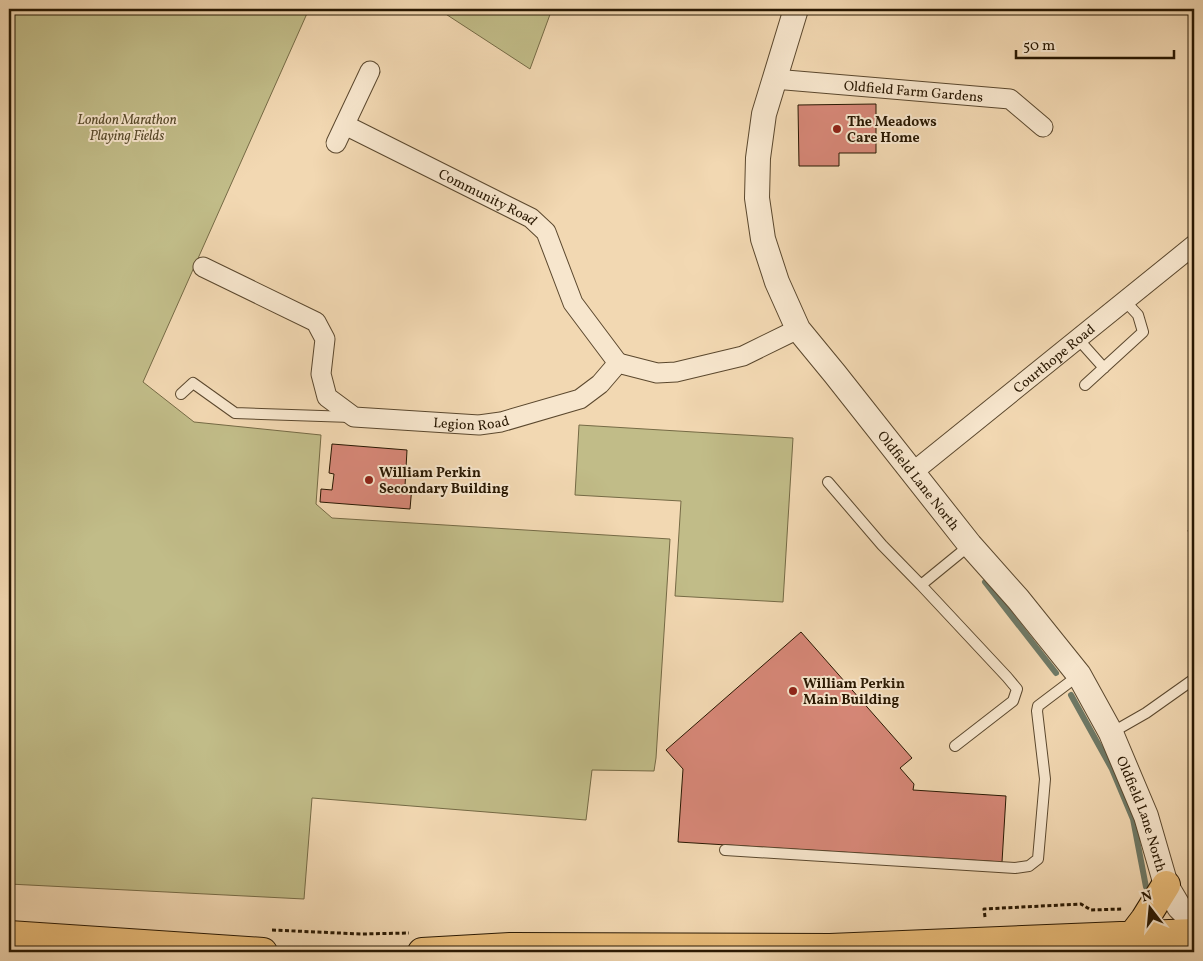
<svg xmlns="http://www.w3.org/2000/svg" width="1203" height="961" font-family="Vollkorn,serif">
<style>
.green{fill:#c1bc88;stroke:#756a45}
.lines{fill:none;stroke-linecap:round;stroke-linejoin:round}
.stream{stroke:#6e7966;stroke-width:6}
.building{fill:#d68777;stroke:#291802}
.service-casing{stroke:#5b482e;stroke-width:12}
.minor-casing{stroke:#5b482e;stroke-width:21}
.tertiary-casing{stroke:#5b482e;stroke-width:26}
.trunk-casing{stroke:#291802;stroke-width:30}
.path{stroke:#291802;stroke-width:3;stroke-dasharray:4 2.5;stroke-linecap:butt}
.service{stroke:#f7e6cd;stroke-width:10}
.minor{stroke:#f7e6cd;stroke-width:19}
.tertiary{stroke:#f7e6cd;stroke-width:24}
.trunk{stroke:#e9bc79;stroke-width:28}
.poi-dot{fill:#8f2418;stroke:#f7e6cd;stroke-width:2}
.labels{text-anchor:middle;stroke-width:4;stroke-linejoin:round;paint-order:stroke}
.street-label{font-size:14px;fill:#291802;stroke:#f7e6cd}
.park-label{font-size:14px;font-style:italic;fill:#57492a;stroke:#f7e6cd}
.poi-label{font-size:14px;font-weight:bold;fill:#291802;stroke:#f7e6cd;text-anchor:start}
</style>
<rect width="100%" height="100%" fill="#f2d8b2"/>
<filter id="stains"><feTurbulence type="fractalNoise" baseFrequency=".004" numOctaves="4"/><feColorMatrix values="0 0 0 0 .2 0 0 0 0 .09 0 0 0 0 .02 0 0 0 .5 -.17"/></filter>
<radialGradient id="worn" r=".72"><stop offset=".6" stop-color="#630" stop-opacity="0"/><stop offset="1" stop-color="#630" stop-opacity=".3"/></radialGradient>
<path class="green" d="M9,9H309L143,382L194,422L321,435L316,504L332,518L670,539L656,758L654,771L592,770L586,820L312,798L304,899L9,884Z
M438,9H552L530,69Z
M579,425L793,438L783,602L675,596L681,501L575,495Z"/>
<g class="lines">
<path class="stream" d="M985,582L1056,673
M1071,695L1112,769L1133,819L1146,887"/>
</g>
<path class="building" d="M876,104V153H839V166H799L798,105Z
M332,444L407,450L405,486H412L410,509L320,502L321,489L332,490L334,474L329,473Z
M1194,519V539L1188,531Z
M801,632L912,758L900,768L914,784L913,790L1006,796L1002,862L678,842L683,769L666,750Z"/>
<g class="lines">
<defs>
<path id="service" d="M1078,339L1104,368
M1085,385L1143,332L1138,315L1125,301
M181,394L193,383L235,413L351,417
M828,482L882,545L921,585L970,545
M921,585L1007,677L1017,689L1013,701L955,746
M1111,733L1146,713L1194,679
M725,850L1015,868L1029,866L1038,859L1045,779L1037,711L1038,706L1079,675"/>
<g id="minor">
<path id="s1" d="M774,79L1010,99L1043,127"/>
<path id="s2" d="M345,125L531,218L546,232L573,303L618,363"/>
<path d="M336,143L370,71"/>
<path id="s3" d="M203,267L316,322L325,339L321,374L327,397L354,417L479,425L501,422L580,399L600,384L618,363L657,373L676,372L743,356L798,329"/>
<path id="s4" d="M913,472L1194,245"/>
</g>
<g id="tertiary">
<path id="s5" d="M796,9L764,114L758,158L757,198L763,239L777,282L798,329L835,374L970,545L1018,599L1079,675L1111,733L1146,816L1166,885L1179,907L1194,922"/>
</g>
<path id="trunk" d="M9,935L263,952
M1132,936L1145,919L1166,885
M422,952L510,947L830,948L1194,933"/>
</defs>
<use href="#service" class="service-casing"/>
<use href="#minor" class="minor-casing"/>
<use href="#tertiary" class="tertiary-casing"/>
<use href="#trunk" class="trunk-casing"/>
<path class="path" d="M985,917L984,909L1081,904L1091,910L1122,909
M272,930L361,934L409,933"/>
<use href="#service" class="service"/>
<use href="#minor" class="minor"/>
<use href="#tertiary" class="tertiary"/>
<use href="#trunk" class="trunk"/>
</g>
<g class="poi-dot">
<circle cx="837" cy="129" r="5"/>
<circle cx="369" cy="480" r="5"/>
<circle cx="793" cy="691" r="5"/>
</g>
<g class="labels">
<g class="street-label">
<text dy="5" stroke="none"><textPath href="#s1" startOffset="140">Oldfield Farm Gardens</textPath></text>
<text dy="5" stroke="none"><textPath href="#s2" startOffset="160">Community Road</textPath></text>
<text dy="5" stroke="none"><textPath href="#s4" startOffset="181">Courthope Road</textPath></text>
<text dy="5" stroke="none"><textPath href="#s3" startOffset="355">Legion Road</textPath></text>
<text dy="5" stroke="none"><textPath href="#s5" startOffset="526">Oldfield Lane North</textPath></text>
<text dy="5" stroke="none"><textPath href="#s5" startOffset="931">Oldfield Lane North</textPath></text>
</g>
<g class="park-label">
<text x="127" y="124">London Marathon<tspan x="127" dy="16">Playing Fields</tspan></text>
</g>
<g class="poi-label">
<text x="847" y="126">The Meadows<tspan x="847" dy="16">Care Home</tspan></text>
<text x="379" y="477">William Perkin<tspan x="379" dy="16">Secondary Building</tspan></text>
<text x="803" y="688">William Perkin<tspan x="803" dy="16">Main Building</tspan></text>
</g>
</g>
<rect width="1203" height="961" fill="none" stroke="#f2d8b2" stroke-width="30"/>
<rect x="10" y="10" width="1183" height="941" fill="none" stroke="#291802" stroke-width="2.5"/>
<rect x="15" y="15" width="1173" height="931" fill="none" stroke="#291802"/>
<g transform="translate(1150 908) rotate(344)" stroke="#f7e6cd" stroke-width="4" paint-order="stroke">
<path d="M0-4L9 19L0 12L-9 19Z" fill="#291802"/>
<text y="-8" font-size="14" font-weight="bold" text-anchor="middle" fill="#291802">N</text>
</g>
<path d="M1016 50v8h158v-8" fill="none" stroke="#291802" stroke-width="2.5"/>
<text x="1023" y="50" font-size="15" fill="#291802" stroke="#f7e6cd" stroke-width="4" paint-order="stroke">50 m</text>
<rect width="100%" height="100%" filter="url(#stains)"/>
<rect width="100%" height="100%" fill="url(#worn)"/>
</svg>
